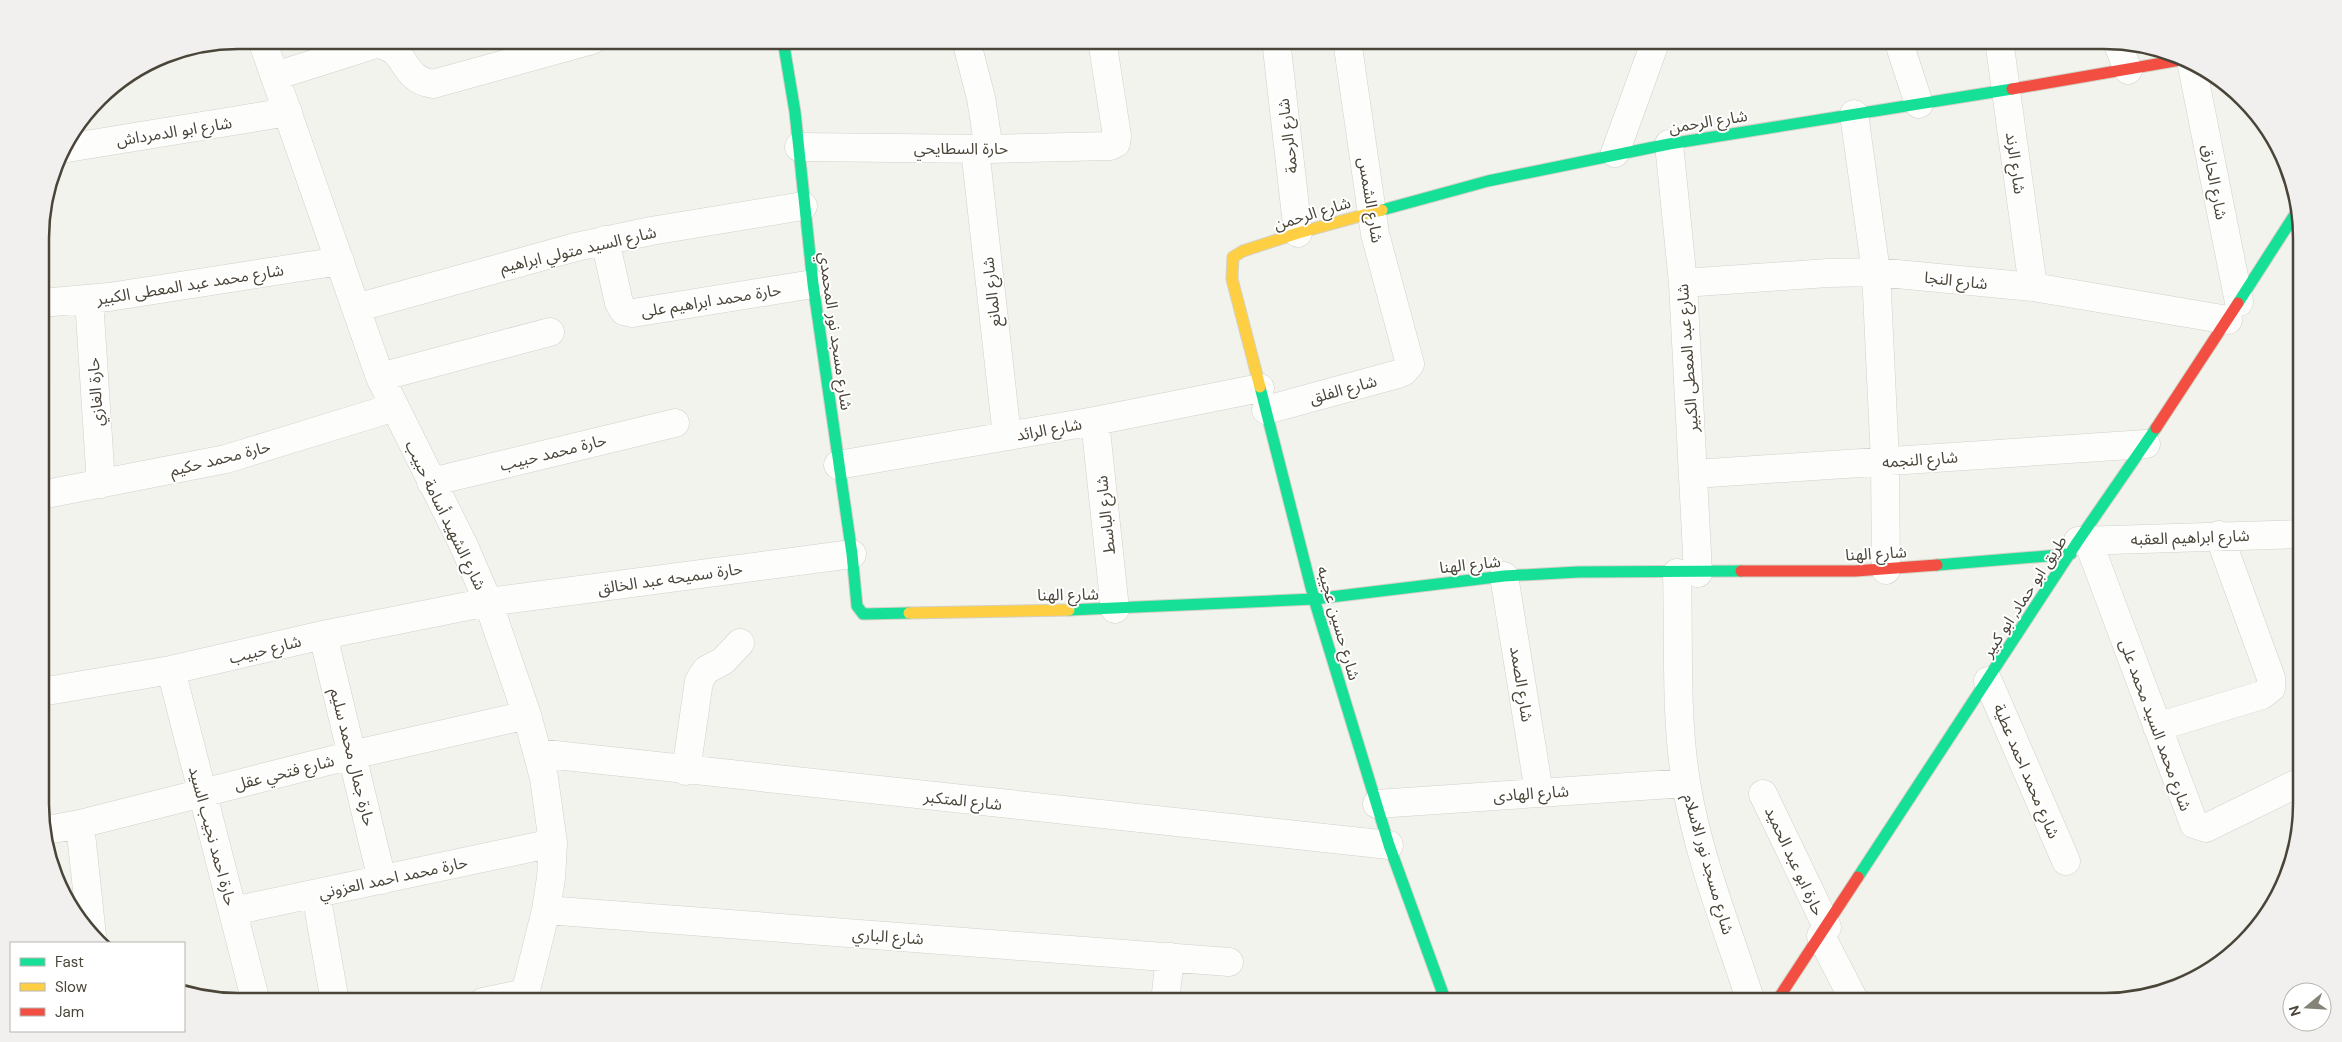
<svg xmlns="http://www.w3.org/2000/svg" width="2342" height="1042" font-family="'DM Sans','Noto Sans Arabic',sans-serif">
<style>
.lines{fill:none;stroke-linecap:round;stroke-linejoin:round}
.street-casing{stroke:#d1d0cb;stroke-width:29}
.fast-casing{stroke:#d3d1c4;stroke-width:13}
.slow-casing{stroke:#d3d1c4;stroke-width:13}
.jam-casing{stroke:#d3d1c4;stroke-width:13}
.street{stroke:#fdfdfc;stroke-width:28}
.fast{stroke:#16e098;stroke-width:11}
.slow{stroke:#ffcf43;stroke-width:11}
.jam{stroke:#f24e42;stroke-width:11}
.labels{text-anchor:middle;stroke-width:4;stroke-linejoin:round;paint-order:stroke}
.street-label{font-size:16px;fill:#4a4538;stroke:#fff}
.rim{fill:none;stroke:#4a4538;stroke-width:2.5}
</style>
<rect width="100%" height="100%" fill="#f3f3ee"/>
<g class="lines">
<defs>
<path id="street" d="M262,40L380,377L464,546L488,602L527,715L544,778L553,843L551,878L546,910L523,1002
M966,40L981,98L989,149
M1276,40L1298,233
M1898,40L1919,104
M1999,40L2033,287
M2117,42L2128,70
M2191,61L2239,302
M275,76L376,44C409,47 399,79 433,84L592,40
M1854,114L1876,272L1885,461L1886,570
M1669,144L1683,283L1698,573
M799,147L989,149L1110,146L1116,143L1117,136L1102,40
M61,149L288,112
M975,149L1007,436
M1615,153L1656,40
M605,240L619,303L624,311L633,313L813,284
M1683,283L1828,273L1876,272L2033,287L2228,320
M89,299L101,484
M41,303L109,297L340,261
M356,308L576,247L651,231L803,206
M380,377L550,332
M1266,410L1398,374L1403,372L1410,364L1375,234L1347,40
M1095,421L1115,609
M838,465L1095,421L1260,388
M1694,474L2146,444
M431,482L675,423
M41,495L226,459L395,407
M2078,541L2301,534
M2088,541L2194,824L2206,828L2302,781
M1677,573C1679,641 1675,716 1686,782C1698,857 1728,930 1751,1002
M1504,576L1539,792
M323,635L382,880
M171,670L256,1002
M1988,681L2066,861
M41,692L171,670L323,635L488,602L852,554
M2157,727L2262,695L2271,688V678L2219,535
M537,753L1389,845
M686,771L699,681L706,670L723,661L740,643
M1763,794L1827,927
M1377,804L1686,783
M80,824L92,936
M42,831L80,824L352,755L527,715
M316,894L335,1002
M546,910L1229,962
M233,911L553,843
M1821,936L1855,1002
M483,1002L525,993
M1165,1002L1170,957"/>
<path id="fast" d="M783,40L795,112L813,284L852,554L857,606L863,614L909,613
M1382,210L1488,181L1669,144L2012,89
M2238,303L2299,208
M1260,387L1314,599L1389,845L1446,1002
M1937,565L2071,554
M1069,610L1314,599L1504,576L1578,572L1741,571
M1858,877L2078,541L2156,428"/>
<path id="slow" d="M1260,387L1232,279L1233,257L1243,251L1298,233L1382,210
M909,613L1069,610"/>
<path id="jam" d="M2012,89L2186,59
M2156,428L2238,303
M1741,571H1855L1937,565
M1776,1002L1858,877"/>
</defs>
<use href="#street" class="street-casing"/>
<use href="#fast" class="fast-casing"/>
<use href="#slow" class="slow-casing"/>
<use href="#jam" class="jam-casing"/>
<use href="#street" class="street"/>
<use href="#fast" class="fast"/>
<use href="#slow" class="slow"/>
<use href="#jam" class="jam"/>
</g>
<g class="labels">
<g class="street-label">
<text transform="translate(1708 121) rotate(-9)" y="6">شارع الرحمن</text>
<text transform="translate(174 131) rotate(-9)" y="6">شارع ابو الدمرداش</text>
<text transform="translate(1287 136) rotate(-97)" y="6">شارع الرحمة</text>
<text x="961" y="154">حارة السطايحي</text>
<text transform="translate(2016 163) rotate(82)" y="6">شارع الرند</text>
<text transform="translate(2215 182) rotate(79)" y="6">شارع الحارق</text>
<text transform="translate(1371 200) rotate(81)" y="6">شارع الشمس</text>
<text transform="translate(1312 213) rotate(-17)" y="6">شارع الرحمن</text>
<text transform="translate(578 249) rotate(-13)" y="6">شارع السيد متولي ابراهيم</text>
<text transform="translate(1956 280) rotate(6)" y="6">شارع النجا</text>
<text transform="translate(190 284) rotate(-9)" y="6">شارع محمد عبد المعطى الكبير</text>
<text transform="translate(991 292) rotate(-96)" y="6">شارع المانع</text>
<text transform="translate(711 300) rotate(-9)" y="6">حارة محمد ابراهيم على</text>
<text transform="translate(836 331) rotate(82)" y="6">شارع مسجد نور المحمدي</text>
<text transform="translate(1687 358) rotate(-94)" y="6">شارع عبد المعطى الكبير</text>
<text transform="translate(1343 389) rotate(-15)" y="6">شارع الفلق</text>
<text transform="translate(95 392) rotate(-94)" y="6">حارة الغازي</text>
<text transform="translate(1049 429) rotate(-10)" y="6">شارع الرائد</text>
<text transform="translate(553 452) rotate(-14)" y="6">حارة محمد حبيب</text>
<text transform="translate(220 458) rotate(-14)" y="6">حارة محمد حكيم</text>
<text transform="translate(1920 459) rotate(-4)" y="6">شارع النجمه</text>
<text transform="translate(446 515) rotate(64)" y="6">شارع الشهيد أسامة حبيب</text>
<text transform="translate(1105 515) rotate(-96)" y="6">شارع الباسط</text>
<text transform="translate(2190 537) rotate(-2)" y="6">شارع ابراهيم العقبه</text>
<text transform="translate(1876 553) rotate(-3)" y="6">شارع الهنا</text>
<text transform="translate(1470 564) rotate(-6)" y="6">شارع الهنا</text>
<text transform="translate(670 578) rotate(-8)" y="6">حارة سميحه عبد الخالق</text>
<text transform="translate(1068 594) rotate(-1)" y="6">شارع الهنا</text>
<text transform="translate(2024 596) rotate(-57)" y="6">طريق ابو حماد, ابو كبير</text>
<text transform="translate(1339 623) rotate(74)" y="6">شارع حسين عجيبه</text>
<text transform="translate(265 649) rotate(-14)" y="6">شارع حبيب</text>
<text transform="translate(1522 684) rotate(81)" y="6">شارع الصمد</text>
<text transform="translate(2156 725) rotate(70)" y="6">شارع محمد السيد محمد على</text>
<text transform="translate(353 757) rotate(76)" y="6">حارة جمال محمد سليم</text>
<text transform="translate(2027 771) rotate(67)" y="6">شارع محمد احمد عطية</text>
<text transform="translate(284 772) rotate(-14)" y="6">شارع فتحي عقل</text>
<text transform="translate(1531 793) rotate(-4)" y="6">شارع الهادى</text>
<text transform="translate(963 800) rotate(6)" y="6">شارع المتكبر</text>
<text transform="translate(213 836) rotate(75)" y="6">حارة احمد نجيب السيد</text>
<text transform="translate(1795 861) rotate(65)" y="6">حارة ابو عبد الحميد</text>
<text transform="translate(1709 864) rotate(74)" y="6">شارع مسجد نور الاسلام</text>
<text transform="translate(393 877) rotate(-12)" y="6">حارة محمد احمد العزوني</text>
<text transform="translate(888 936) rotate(4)" y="6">شارع الباري</text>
</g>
</g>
<path d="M0 0H2342V1042H0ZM238 49H2104A189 189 0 0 1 2293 238V804A189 189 0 0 1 2104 993H238A189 189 0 0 1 49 804V238A189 189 0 0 1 238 49Z" fill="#f1f0ef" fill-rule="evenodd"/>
<path class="rim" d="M238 49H2104A189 189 0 0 1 2293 238V804A189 189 0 0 1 2104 993H238A189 189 0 0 1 49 804V238A189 189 0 0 1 238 49Z"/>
<rect x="10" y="942" width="175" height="90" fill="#ffffff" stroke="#b7b5af"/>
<rect x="20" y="958" width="25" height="8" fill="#16e098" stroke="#b7b5af"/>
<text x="55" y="967" font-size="15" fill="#4a4538">Fast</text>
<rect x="20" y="983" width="25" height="8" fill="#ffcf43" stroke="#b7b5af"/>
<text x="55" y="992" font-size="15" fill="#4a4538">Slow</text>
<rect x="20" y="1008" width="25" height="8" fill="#f24e42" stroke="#b7b5af"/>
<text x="55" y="1017" font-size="15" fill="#4a4538">Jam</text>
<g transform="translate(2307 1007) rotate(252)"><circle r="24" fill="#ffffff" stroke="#b7b5af"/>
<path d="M0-4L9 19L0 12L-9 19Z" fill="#858278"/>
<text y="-8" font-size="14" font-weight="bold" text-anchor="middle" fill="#4a4538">N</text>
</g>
</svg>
